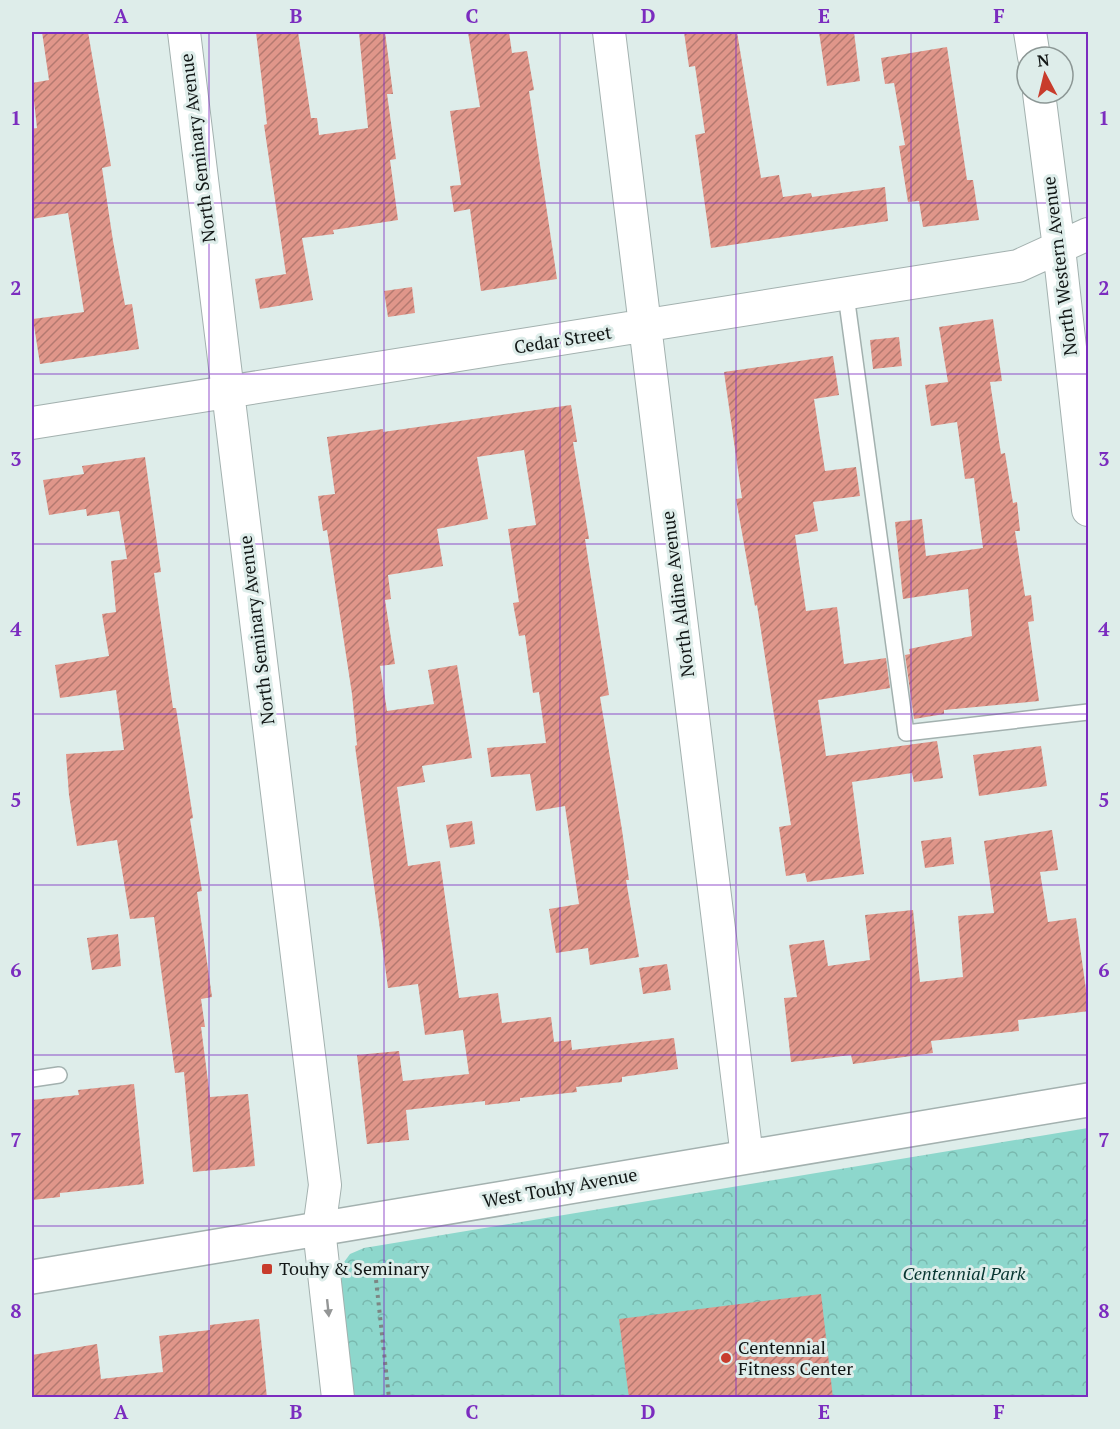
<svg xmlns="http://www.w3.org/2000/svg" width="1120" height="1429" font-family="'PT Serif',serif">
<style>
.park{fill:url(#park-crowns)}
.building{fill:url(#building-hatch)}
.lines{fill:none;stroke-linecap:round;stroke-linejoin:round}
.lane-casing{stroke:#a3b1af;stroke-width:18}
.street-casing{stroke:#a3b1af;stroke-width:34}
.secondary-casing{stroke:#a3b1af;stroke-width:36}
.path{stroke:#7c8684;stroke-width:4;stroke-dasharray:3 4.5;stroke-linecap:butt}
.lane{stroke:#fff;stroke-width:15}
.street{stroke:#fff;stroke-width:32}
.secondary{stroke:#fff;stroke-width:33}
.oneway{fill:#949696}
.grid{fill:none;stroke:#7b2cbf;stroke-width:1.5;stroke-opacity:0.55}
.poi-dot{fill:#c83c2c;stroke:#deedea;stroke-width:2}
.labels{text-anchor:middle;stroke-width:6;stroke-linejoin:round;paint-order:stroke}
.street-label{font-size:18px;fill:#111615;stroke:#deedea}
.poi-label{font-size:18px;fill:#111615;stroke:#deedea;text-anchor:start}
.park-label{font-size:18px;font-style:italic;fill:#073530;stroke:#deedea}
.neatline{fill:none;stroke:#7b2cbf;stroke-width:2}
.grid-label{font-size:20px;text-anchor:middle;font-weight:bold;fill:#7b2cbf}
</style>
<defs>
<pattern id="park-crowns" width="20" height="18" patternUnits="userSpaceOnUse" patternTransform="scale(1.5)"><rect width="20" height="18" fill="#8dd7cc"/><path d="M2 6a3 3 0 1 1 6 0M12 15a3 3 0 1 1 6 0" fill="none" stroke="#79b8ae"/></pattern>
<pattern id="building-hatch" width="6" height="6" patternUnits="userSpaceOnUse" patternTransform="scale(1.5)"><rect width="6" height="6" fill="#e0968a"/><path d="M-1 1l2-2M0 6l6-6M5 7l2-2" fill="none" stroke="#b47970"/></pattern>
</defs>
<rect width="100%" height="100%" fill="#deedea"/>
<path class="park" d="M1088,1128V1397H351L336,1273L350,1254L364,1248Z"/>
<path class="building" d="M42,32H88L111,166L102,168L113,241L125,305L132,304L139,349L40,364L33,319L84,312L68,213L32,219V129L37,128L32,83L49,80Z
M256,32H298L311,118H317L319,135L368,128L359,32H385L393,94H387L396,159L390,160L398,220L333,230L334,234L302,238L313,300L260,309L255,279L286,274L264,125L267,124Z
M468,32H509L512,53L527,51L534,90L529,91L557,279L481,291L470,209L454,212L450,186L461,185L450,111L480,107Z
M684,32H737L761,178L779,175L783,197L811,193L812,197L885,187L888,221L711,248L695,135L705,133L695,66L689,67Z
M819,32H854L860,81L827,86Z
M947,47L967,180H973L979,220L923,227L919,201L908,202L899,146L905,145L894,83L885,84L881,58Z
M412,287L415,313L388,317L384,291Z
M993,319L1002,381L990,382L1001,454L1005,453L1013,503L1017,502L1020,531H1015L1025,596L1031,595L1034,621L1028,622L1039,701L944,710V714L914,719L905,655L910,654L909,649L972,636L968,589L903,599L895,522L922,519L926,556L983,548L974,478L965,479L957,422L931,426L925,385L948,382L939,327Z
M899,337L902,366L873,369L870,340Z
M833,356L839,395L814,399L825,471L856,467L860,496L813,502L818,531L795,535L806,611L837,607L844,664L886,658L890,688L818,700L826,756L937,741L943,778L914,782L912,773L852,782L864,874L807,882L805,873L786,876L779,827L791,825L757,605L755,606L736,499L742,498L724,372Z
M571,405L577,442H573L589,539H585L609,695L600,697L622,830L629,880H626L639,957L590,965L588,948L556,953L549,909L579,904L565,806L536,811L530,774L491,777L487,748L546,743L539,692L533,693L525,635L519,636L513,603L519,602L508,529L536,525L524,450L477,457L488,519L437,529L443,566L388,575L391,599L385,600L395,664L380,666L387,711L434,704L428,670L457,665L472,758L422,766L425,782L397,787L408,866L440,861L459,998L498,993L502,1023L551,1017L554,1042L571,1040L572,1050L674,1038L678,1069L622,1077V1082L576,1087L577,1092L520,1098V1101L485,1105V1101L406,1110L409,1140L367,1144L357,1055L399,1051L403,1081L469,1074L463,1030L425,1035L418,984L388,988L355,746L357,745L352,694L327,530L323,531L318,496L335,494L327,437L383,429V432Z
M145,457L161,572L154,573L173,708H176L193,818L190,819L202,891L197,892L212,997L201,999L205,1027H201L210,1097L248,1094L255,1166L193,1172L184,1072L175,1073L154,917L130,919L117,840L77,846L69,795L66,754L124,750L116,690L60,698L55,665L109,656L102,614L116,612L111,561L127,559L119,511L87,516L86,509L49,515L43,480L84,474L82,466Z
M1041,746L1047,786L979,796L973,755Z
M472,821L475,844L450,848L446,825Z
M1052,830L1058,870L1040,872L1048,922L1076,918L1089,1011L1018,1020L1019,1031L931,1041L933,1053L853,1064L851,1055L791,1062L784,998L797,997L789,945L824,940L828,966L870,960L865,915L913,910L920,982L963,977L958,916L994,913L984,841Z
M951,837L954,864L925,868L921,841Z
M118,934L121,966L92,970L87,938Z
M667,964L671,990L643,994L639,968Z
M134,1084L144,1184L60,1193V1197L32,1200V1100L79,1095L78,1090Z
M821,1294L833,1398H629L619,1319Z
M259,1319L267,1398H32V1355L97,1344L101,1379L163,1372L159,1336L210,1330V1325Z"/>
<g class="lines">
<defs>
<path id="lane" d="M846,295L906,733L1088,712
M32,1079L59,1075"/>
<path id="street" d="M184,32L325,1185L319,1229L338,1398
M609,32L747,1157
M1030,32L1034,57
M1039,93L1059,248L1088,510
M32,423L1018,266L1088,234"/>
<path id="secondary" d="M32,1277L1088,1100"/>
</defs>
<use href="#lane" class="lane-casing"/>
<use href="#street" class="street-casing"/>
<use href="#secondary" class="secondary-casing"/>
<path class="path" d="M376,1280L389,1398"/>
<use href="#lane" class="lane"/>
<use href="#street" class="street"/>
<use href="#secondary" class="secondary"/>
</g>
<defs><path id="oneway-solid" d="M-6-.8H1V-3.2L6.5 0L1 3.2V.8H-6Z" transform="scale(1.5)"/></defs>
<use class="oneway" href="#oneway-solid" transform="translate(328 1308) rotate(84)"/>
<path class="grid" d="M209,32V1398M384,32V1398M560,32V1398M736,32V1398M911,32V1398M32,203H1088M32,374H1088M32,544H1088M32,714H1088M32,885H1088M32,1055H1088M32,1226H1088"/>
<g class="poi-dot">
<rect x="261" y="1263" width="12" height="12" rx="3"/>
<circle cx="726" cy="1358" r="6"/>
</g>
<g class="labels">
<g class="street-label">
<text transform="translate(198 148) rotate(-97)" y="6">North Seminary Avenue</text>
<text transform="translate(1060 266) rotate(-97)" y="6">North Western Avenue</text>
<text transform="translate(563 340) rotate(-9)" y="6">Cedar Street</text>
<text transform="translate(678 594) rotate(-97)" y="6">North Aldine Avenue</text>
<text transform="translate(257 630) rotate(-97)" y="6">North Seminary Avenue</text>
<text transform="translate(560 1188) rotate(-10)" y="6">West Touhy Avenue</text>
</g>
<g class="poi-label">
<text x="279" y="1275">Touhy &amp; Seminary</text>
<text x="738" y="1354">Centennial<tspan x="738" dy="21">Fitness Center</tspan></text>
</g>
<g class="park-label">
<text x="964" y="1280">Centennial Park</text>
</g>
</g>
<rect width="1120" height="1429" fill="none" stroke="#deedea" stroke-width="66"/>
<g transform="translate(1045 75) rotate(353)"><circle r="28" fill="#deedea" stroke="#8c9795" stroke-width="1.5"/>
<path d="M0-4.5L10 22L0 15L-10 22Z" fill="#c83c2c"/>
<text y="-9" font-size="16" font-weight="bold" text-anchor="middle" fill="#111615">N</text>
</g>
<rect x="33" y="33" width="1054" height="1363" class="neatline"/>
<g class="grid-label">
<text x="121" y="23">A</text>
<text x="296" y="23">B</text>
<text x="472" y="23">C</text>
<text x="648" y="23">D</text>
<text x="824" y="23">E</text>
<text x="999" y="23">F</text>
<text x="16" y="125">1</text>
<text x="1104" y="125">1</text>
<text x="16" y="295">2</text>
<text x="1104" y="295">2</text>
<text x="16" y="466">3</text>
<text x="1104" y="466">3</text>
<text x="16" y="636">4</text>
<text x="1104" y="636">4</text>
<text x="16" y="807">5</text>
<text x="1104" y="807">5</text>
<text x="16" y="977">6</text>
<text x="1104" y="977">6</text>
<text x="16" y="1147">7</text>
<text x="1104" y="1147">7</text>
<text x="16" y="1318">8</text>
<text x="1104" y="1318">8</text>
<text x="121" y="1419">A</text>
<text x="296" y="1419">B</text>
<text x="472" y="1419">C</text>
<text x="648" y="1419">D</text>
<text x="824" y="1419">E</text>
<text x="999" y="1419">F</text>
</g>
</svg>
